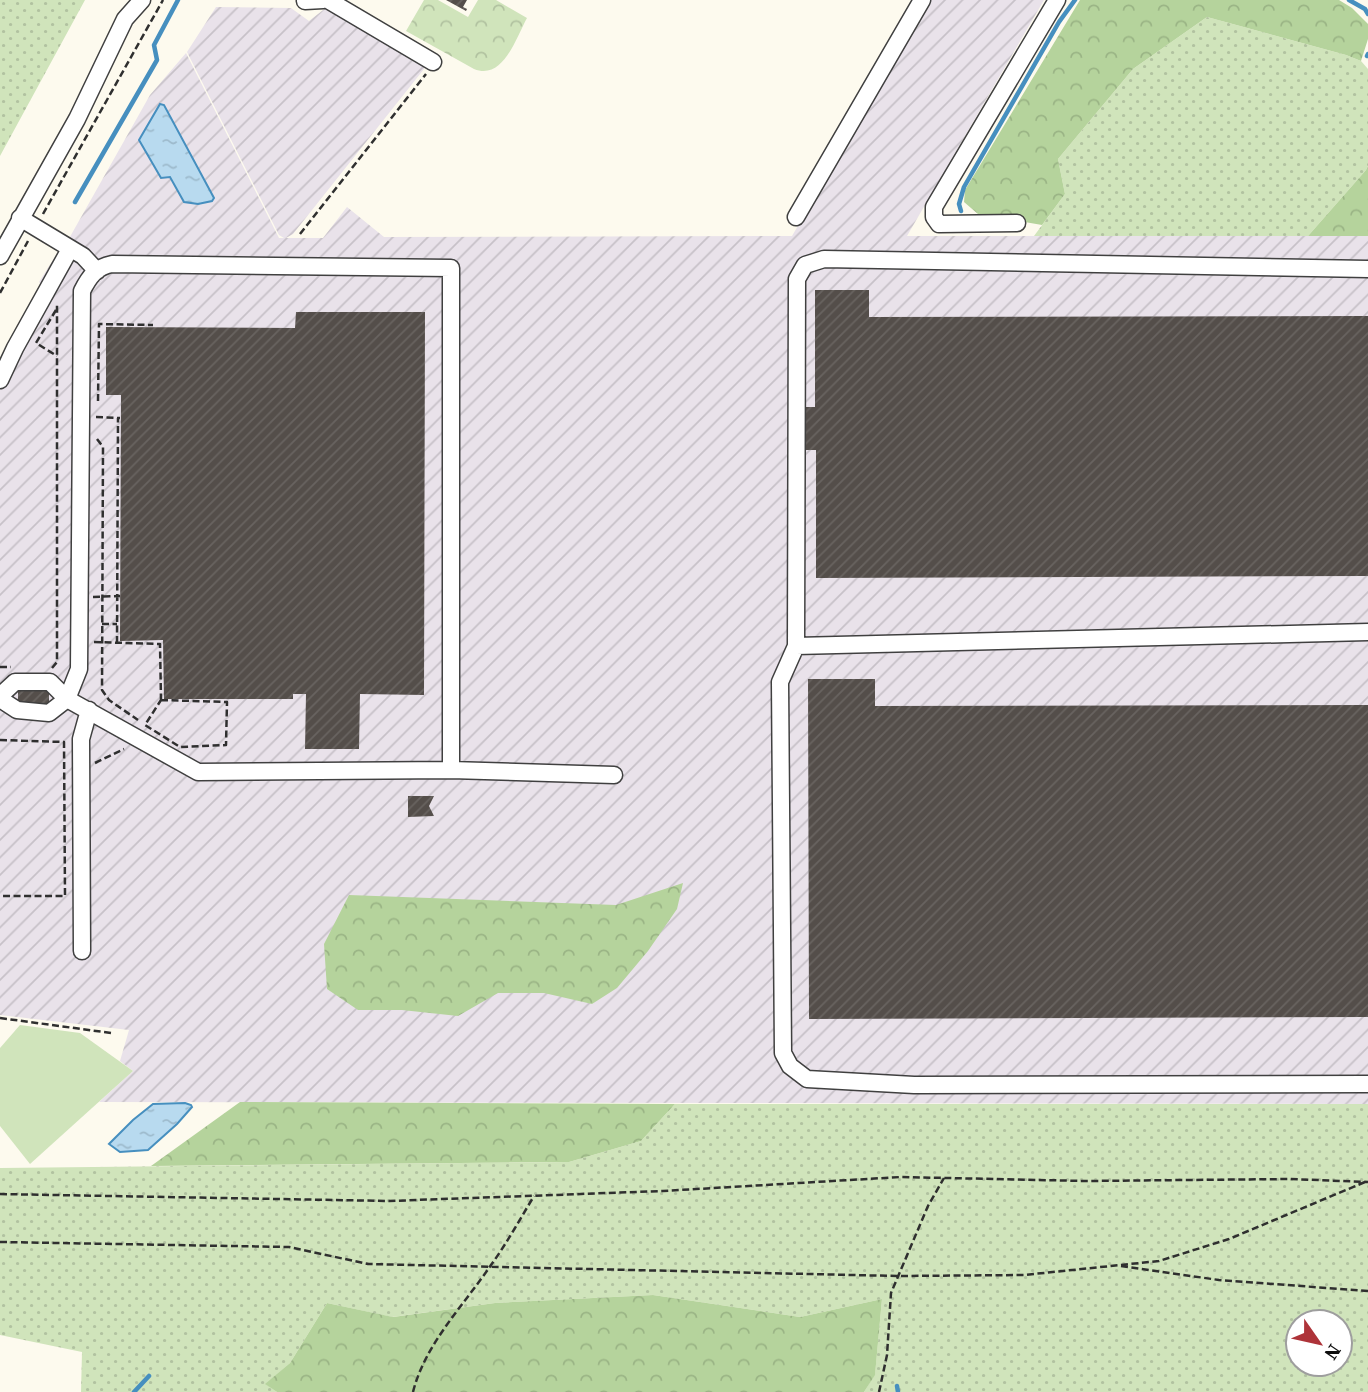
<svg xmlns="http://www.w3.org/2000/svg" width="1368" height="1392" font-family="'Source Serif 4',serif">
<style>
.industrial{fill:url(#industrial-furrows)}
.grass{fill:url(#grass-dots);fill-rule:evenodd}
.forest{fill:url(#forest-crowns)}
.park{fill:url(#park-crowns)}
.garden{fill:#d0e4bb}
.water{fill:url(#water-ripples);stroke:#468fbf;stroke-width:2}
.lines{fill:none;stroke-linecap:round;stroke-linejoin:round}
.stream{stroke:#468fbf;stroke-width:4.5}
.building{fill:url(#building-hatch)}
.minor-casing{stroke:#404040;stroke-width:19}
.path{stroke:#2f2f2f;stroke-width:2.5;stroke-dasharray:7 3.5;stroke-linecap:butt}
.minor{stroke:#fff;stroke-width:16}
</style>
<defs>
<pattern id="industrial-furrows" width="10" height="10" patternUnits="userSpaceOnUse" patternTransform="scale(1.75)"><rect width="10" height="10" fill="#e9e2ea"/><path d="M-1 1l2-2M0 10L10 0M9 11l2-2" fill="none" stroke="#c7c1c8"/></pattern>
<pattern id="grass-dots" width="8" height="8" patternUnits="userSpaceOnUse" patternTransform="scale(1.75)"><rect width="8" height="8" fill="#d0e4bb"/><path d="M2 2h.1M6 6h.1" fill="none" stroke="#b1c2a0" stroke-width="1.8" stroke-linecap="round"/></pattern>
<pattern id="forest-crowns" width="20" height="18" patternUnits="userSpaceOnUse" patternTransform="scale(1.75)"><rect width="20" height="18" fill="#b5d39c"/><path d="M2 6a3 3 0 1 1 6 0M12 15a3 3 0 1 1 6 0" fill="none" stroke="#9ab485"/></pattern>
<pattern id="park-crowns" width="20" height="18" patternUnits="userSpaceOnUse" patternTransform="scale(1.75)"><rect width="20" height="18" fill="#d0e4bb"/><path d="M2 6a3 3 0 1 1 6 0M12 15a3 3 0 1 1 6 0" fill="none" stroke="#b1c2a0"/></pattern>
<pattern id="water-ripples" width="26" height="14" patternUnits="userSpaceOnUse" patternTransform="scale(1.75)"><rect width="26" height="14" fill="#b8daef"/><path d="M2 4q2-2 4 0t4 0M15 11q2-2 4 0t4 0" fill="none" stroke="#9dbacc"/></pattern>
<pattern id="building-hatch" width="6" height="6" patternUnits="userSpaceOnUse" patternTransform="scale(1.75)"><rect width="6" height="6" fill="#544e4a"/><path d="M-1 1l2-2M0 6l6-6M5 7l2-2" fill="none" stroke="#686360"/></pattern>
</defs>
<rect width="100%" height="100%" fill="#fdfaee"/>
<path class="industrial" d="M930,0H1044L907,236H1368V1104L99,1102L133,1071L120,1061L129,1030L0,1015V359L41,284L39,282L67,238L69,239L71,235L150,95L186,53L279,238H284L279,235L187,52L216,7L291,8L309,21L327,7L425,61L424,69L293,234L286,238H323L347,207L384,237L792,236Z"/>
<path class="grass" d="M0,0H85L0,156Z
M1207,17L1346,55L1361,61L1368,69V166L1366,170L1308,236H1034L1065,194L1058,159L1133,69Z
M675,1104H1368V1392H864L875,1374L882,1299L800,1317L653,1295L495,1303L392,1317L327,1303L290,1363L266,1384L277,1392H81L82,1352L0,1335V1168L569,1162L641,1141ZM1298,1322H1340V1364H1298Z"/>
<path class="forest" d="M1080,0H1339L1352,8L1368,24V39L1361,61L1346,55L1207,17L1133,69L1058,159L1065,194L1042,225L978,214L964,202L965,190Z
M1368,166V236H1308L1366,170Z
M683,883L677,909L648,951L617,988L592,1004L544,993H498L458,1016L402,1010H358L327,989L324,944L349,895L616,905Z
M240,1102L675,1104L641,1141L569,1162L151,1166Z
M653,1295L800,1317L882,1299L875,1375L864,1392H277L265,1384L290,1363L327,1303L393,1317L495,1303Z"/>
<path class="park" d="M424,0H438L468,17L478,0H496L527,18C516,38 503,81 474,69L406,31Z"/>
<path class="garden" d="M20,1025L80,1033L133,1071L30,1164L0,1126V1048Z"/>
<path class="water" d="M160,104L164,105L214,198L212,201L198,204L184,202L170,177L161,178L139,140Z
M185,1103L191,1105L192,1107L177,1124L148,1150L120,1152L109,1144L133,1120L153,1104Z"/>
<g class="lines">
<path class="stream" d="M1349,0L1365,9L1368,14
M1367,56L1368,54
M75,202L157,60L154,45L178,0
M961,211L959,204L964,187L1059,22L1075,0
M897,1386L898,1392
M134,1392L149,1376"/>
</g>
<path class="building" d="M446,0H467L463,7L467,9L466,11Z
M815,290H869V317L1368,316V576L816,578V450H805V407H815Z
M296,312H425L424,695L360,694L359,749H305L306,694H293V699H164L163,640L120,641L121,395H106V327L295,328Z
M808,679H875V706L1368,705V1017L809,1019Z
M18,691H49V704L18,703Z
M408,796H434L429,806L434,816L408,817Z"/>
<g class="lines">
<defs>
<path id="minor" d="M328,0L433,62
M305,1L323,0
M796,217L922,0
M20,218L83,256L97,271
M1017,223L939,224L934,217V207L1057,0
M0,256L77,119L125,19L142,0
M1368,269L824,259L805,265L797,279L796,646L780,682L783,1053L790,1066L807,1079L914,1085L1368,1084
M0,380L15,348L70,249
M796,646L1368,632
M0,696L15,682H50L67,699L198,772L451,770L614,775
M0,699L17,710L49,713L67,699L79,669L82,291C89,277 96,267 112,264L451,268V770
M82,951L81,739L89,710"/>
</defs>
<use href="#minor" class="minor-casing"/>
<path class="path" d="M43,214L163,0
M300,234L426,74
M0,293L28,241
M56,310L36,343L57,356
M98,401L99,324L153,325
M96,417L120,418
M97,439L103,447L102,690L109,700L138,720
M93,597L120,596
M102,624H117
M94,642L160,644L161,700
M117,643L118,418
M0,667H11
M52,668L57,662V305
M161,700L227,702L226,745L180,747L145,725Z
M0,740L64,742L65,896H0
M95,763L124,749
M0,1018L111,1033
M0,1194L389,1201L663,1191L901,1177L1086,1181L1290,1179L1368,1182
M0,1242L289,1247L368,1264L897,1276L1024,1275L1159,1261L1229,1239L1365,1182
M1121,1266L1219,1280L1368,1291
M413,1392C425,1344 464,1305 491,1265C507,1243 520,1219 534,1196
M879,1392L887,1355L891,1293L928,1206L944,1178"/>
<use href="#minor" class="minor"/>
</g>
<g transform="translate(1319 1343) rotate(124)"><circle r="33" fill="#ffffff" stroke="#9e9e9e" stroke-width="2"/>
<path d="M0-5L12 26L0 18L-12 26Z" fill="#ae3339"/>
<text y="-10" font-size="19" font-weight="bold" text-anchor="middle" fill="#0d0d0d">N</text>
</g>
</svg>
